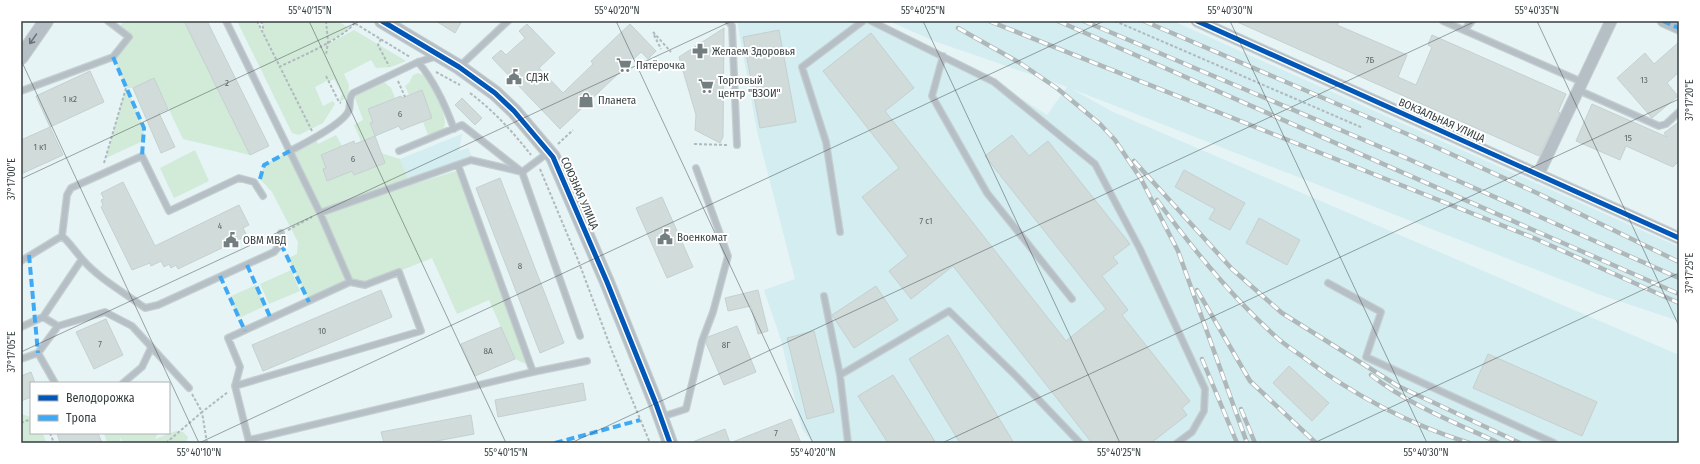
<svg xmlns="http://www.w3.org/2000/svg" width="1700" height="464" font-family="'Fira Sans Condensed',sans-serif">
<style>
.built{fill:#d3edf0}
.green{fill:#d2ead8}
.building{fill:#d0dbda;stroke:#c5d0d0}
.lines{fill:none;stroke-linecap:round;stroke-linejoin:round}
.service-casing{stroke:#c4cfd0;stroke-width:8}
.minor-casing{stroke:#c4cfd0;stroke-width:13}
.tertiary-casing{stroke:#c4cfd0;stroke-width:16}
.path{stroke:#b0b9bd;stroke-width:2;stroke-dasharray:3 2;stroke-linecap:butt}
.service{stroke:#b6bfc5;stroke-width:5.5}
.minor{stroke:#b6bfc5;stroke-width:11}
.tertiary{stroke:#b6bfc5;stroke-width:14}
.rail-casing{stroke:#aeb8ba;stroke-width:4.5}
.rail{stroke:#fff;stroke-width:3;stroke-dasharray:9;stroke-linecap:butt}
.quiet{stroke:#3fa9f5;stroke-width:4;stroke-dasharray:8 4;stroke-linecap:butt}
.cycleway-casing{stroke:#fff;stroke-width:8}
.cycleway{stroke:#0057b8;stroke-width:5}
.oneway{stroke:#697275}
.ticks{fill:none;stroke:#353f40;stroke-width:1;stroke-opacity:0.45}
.labels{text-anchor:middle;stroke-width:4;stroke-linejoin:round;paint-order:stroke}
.number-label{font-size:9px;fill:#5e6869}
.poi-label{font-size:11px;fill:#353f40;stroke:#fff;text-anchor:start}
.street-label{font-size:11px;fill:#353f40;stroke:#fff}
.neatline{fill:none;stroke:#353f40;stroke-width:1.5}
.ticks-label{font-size:10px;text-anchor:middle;fill:#353f40}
</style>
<rect width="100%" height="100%" fill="#e6f4f6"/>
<path class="built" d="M737,21H872L973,68L1047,115L1067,87L934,41L889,21H1173L1679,247V321L1601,295L1072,89L1111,111L1679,355V443H813L802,429L781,340L764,290L795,279L757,131Z
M462,134L459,151L468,148L472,156L409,181L400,159Z"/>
<path class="green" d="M124,21H184L250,155L183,139L154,78L133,88H127L144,128L143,141L106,158L126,88L113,57L129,37L118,28Z
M237,21H257L263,33L264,27L261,21H338L350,29L328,42V44L354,30L406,61L391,67L376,68L371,60L344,74L349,85L348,97L339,102L342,94L334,79L329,82L328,80L315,87L323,106L333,101L335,104L323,123L299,135L292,133Z
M418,73L425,76L429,80C433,89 449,118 444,127C442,132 434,135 429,137L423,122L432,118L422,91L409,95L405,86L409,83L413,75Z
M383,81L391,88L395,98L368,109L373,122L370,124L375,136L361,141L354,125L363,120L354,95Z
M336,135L342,146L321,155L326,168L323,169L327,181L352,171L354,175L385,163L381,153L400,159L409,181L334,209L456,171L532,367L515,359L489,300L457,314L432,258L365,285L350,282L309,302L288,258L297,254L298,242L272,192L260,179L264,165L315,137L318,144Z
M195,150L209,181L174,198L160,168Z
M291,270L300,291L269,304L260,284Z
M256,285L265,306L239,318L229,297Z
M21,414L31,417V433H43L46,443H21Z
M176,431L183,432L188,437L186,443H125L120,438L121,443H107L104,433H158L155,439Z"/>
<path class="building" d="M184,21H207L269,146L250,155Z
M436,21H462L455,33Z
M1235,21H1339L1337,25L1407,55L1398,77L1416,85L1432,47L1428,45L1432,35L1566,94L1558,112L1560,113L1539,156Z
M527,24L555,53L539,68L563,93L593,64L591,61L630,24L656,51L648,59L641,52L560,129L492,58L501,50L506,55L525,38L519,31Z
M724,28L723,137L720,143L695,130L696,115L679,57Z
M779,30L796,122L760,128L743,37Z
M871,33L914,88L885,111L1066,341L1106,309L985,156L1012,135L1029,156L1048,141L1130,244L1113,257L1118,263L1102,276L1128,310L1122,315L1190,401L1182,408L1187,415L1151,443H1092L953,266L911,299L889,271L908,256L862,197L899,168L823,71Z
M1679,42V72L1667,83L1678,96L1652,118L1617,78L1645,53L1654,64Z
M90,71L104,102L50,127L36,96Z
M154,78L168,109L159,113L175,147L161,153L133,88Z
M422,90L432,118L401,130L399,126L375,136L370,123L373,122L368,109L401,96L402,98Z
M462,98L482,118L475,125L455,105Z
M1592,104L1667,137L1664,133L1679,122V161L1673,167L1626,146L1620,160L1576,141Z
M50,127L63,155L21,174V140Z
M375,136L385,163L354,175L352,171L327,181L323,169L326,168L321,155L354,141L355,144Z
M1184,170L1245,203L1230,230L1209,219L1215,209L1175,187Z
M500,178L564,343L540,353L476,188Z
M123,182L155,246L239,205L249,225L243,228L247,236L178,269L176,265L171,268L169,264L164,267L161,261L151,266L150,263L132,270L101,207L103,205L101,200L104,199L101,193Z
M662,197L693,267L667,278L636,208Z
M1259,218L1300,240L1287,265L1246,243Z
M876,286L898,320L854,348L832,315Z
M381,290L392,317L263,371L252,345Z
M758,290L768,331L758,334L751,306L728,311L725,298Z
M106,319L123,355L94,369L76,332Z
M737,326L756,372L724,385L706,343L708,337Z
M501,327L515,359L475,376L461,344Z
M814,331L834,412L807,419L787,338Z
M948,335L1014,443H960L909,359Z
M1488,354L1597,402L1582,436L1473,388Z
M1289,366L1329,403L1312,421L1273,383Z
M31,372L35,383H31V397L21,401V376Z
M893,375L936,443H888L858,396Z
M583,383L586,400L498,417L495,400Z
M471,415L474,434L426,443H384L381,432Z
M791,419L801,443H690L725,429L730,443Z
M57,433H98L102,443H60Z"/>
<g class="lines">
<defs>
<path id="service" d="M226,21L320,213L350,282
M728,21L732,26L737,145
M871,21L994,82L1095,164L1140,249L1205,389L1204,411L1192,432L1177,443
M1443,21L1582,82
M1464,30L1472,21
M943,56L932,96L987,193L1072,299
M418,62C435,82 445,104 454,129
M459,67L508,21
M1578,90L1659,126L1666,124L1679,112
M21,91L113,57L129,37L108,21
M290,151C303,144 344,124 349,110C351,104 348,99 353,93L418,62L438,56
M399,151L462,125L522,172L580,336
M320,213L471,160L522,172L549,152
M840,232L826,142L802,67L863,21
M62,236L67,195L71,188L142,156L169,211L239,178L254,182L263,196
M21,261L62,236C70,243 75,251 82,259C98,278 125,293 145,308L158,305L274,252L281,244V233
M399,272L421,331L235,386L240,367L228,338L350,282L365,285Z
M1328,283L1381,312L1366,357L1554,443
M824,296L840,375L848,443
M43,317L58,326L105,312L132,326L189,388
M21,327L43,317L82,259
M38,353L55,383
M21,359L38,353L58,326
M533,372L587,361
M840,375L949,311L1016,376L1080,443
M123,383L142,367L151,348
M235,386L249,442
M661,417L686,409L702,341L713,312L728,256L696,168
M249,440L533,372L458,165"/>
<path id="minor" d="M1197,21L1679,238
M1663,21L1679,28
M1538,175L1611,21"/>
<path id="tertiary" d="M382,21L459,67L495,93L514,111L553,157L607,282L656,404L670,443
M21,57L46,21"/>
</defs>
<use href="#service" class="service-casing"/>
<use href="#minor" class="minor-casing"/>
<use href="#tertiary" class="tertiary-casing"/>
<path class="path" d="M257,21L312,131
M261,21L263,27V31
M326,21L328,42L326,55
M351,21L410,57
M1115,21L1363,128
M653,32L671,52
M654,35L661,49
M381,39L378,45L389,66
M279,67C300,57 340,40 355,23
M436,72L460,85
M326,76L339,102L341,103
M398,81L405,97
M470,93C494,111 513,132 531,155
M558,144L573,130
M694,144L728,145
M104,163L126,88
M540,169L578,260L612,351L650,443
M288,230L312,217
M21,423L31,419
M50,433L54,443
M563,441L564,443
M166,443L202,412L192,394
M207,443L202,412L228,392"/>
<use href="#service" class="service"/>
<use href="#minor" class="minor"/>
<use href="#tertiary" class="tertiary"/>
<defs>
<path id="rail" d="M989,21L1534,238L1679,303
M1058,21L1679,294
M1084,21L1397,154L1679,278
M1144,21L1407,134L1537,193L1679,262
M958,28L1020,63L1058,89L1100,124L1115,140L1141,179L1178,251L1247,443
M1134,161L1232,269L1282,313L1398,386L1520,443
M1157,200C1192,248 1229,294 1274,335C1282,343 1293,350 1303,357C1353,395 1409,424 1469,443
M1197,290L1250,381L1316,443
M1202,359L1237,443
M1371,375C1409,405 1456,423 1499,443
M1241,409L1255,443"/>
</defs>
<use href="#rail" class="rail-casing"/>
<use href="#rail" class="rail"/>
<path class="quiet" d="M1663,21L1679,28
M113,57L144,128L142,156
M260,179L264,165L290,151
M281,244L309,302
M29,255L38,353
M247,265L271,319
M220,276L245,331
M555,443L640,420"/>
<defs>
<path id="cycleway" d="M382,21L459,67L495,93L514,111L553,157L607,282L656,404L670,443
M1197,21L1679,238"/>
</defs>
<use href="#cycleway" class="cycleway-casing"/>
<use href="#cycleway" class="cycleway"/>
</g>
<defs><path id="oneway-shaft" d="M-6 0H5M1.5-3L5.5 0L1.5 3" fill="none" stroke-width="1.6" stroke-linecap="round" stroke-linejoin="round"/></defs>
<use class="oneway" href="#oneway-shaft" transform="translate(33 39) rotate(125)"/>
<path class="ticks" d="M309,21L506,443M616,21L813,443M923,21L1120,443M1230,21L1427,443M1537,21L1679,326M21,60L199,443M21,179L360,21M21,352L732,21M199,443L1104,21M571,443L1476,21M942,443L1679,99M1314,443L1679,273"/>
<defs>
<symbol id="pharmacy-bare" viewBox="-9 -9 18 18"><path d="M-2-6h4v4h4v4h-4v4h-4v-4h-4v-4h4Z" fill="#737e80" stroke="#fff" stroke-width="2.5" paint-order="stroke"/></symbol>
<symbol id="supermarket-bare" viewBox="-9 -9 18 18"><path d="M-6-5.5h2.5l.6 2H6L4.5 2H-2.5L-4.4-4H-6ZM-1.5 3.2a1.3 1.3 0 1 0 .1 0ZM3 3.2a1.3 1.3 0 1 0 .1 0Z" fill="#737e80" stroke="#fff" stroke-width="2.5" paint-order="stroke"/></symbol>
<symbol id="civic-bare" viewBox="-9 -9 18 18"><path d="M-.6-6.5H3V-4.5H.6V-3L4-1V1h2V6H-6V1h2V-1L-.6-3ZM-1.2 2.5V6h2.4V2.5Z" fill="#737e80" stroke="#fff" stroke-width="2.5" paint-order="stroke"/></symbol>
<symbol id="shop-bare" viewBox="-9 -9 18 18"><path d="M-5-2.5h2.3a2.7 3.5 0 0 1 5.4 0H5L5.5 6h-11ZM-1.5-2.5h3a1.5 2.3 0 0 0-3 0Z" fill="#737e80" stroke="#fff" stroke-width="2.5" paint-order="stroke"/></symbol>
</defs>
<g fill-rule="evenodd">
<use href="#pharmacy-bare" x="689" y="40" width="22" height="22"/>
<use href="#supermarket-bare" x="613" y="54" width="22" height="22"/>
<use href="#civic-bare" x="503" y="66" width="22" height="22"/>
<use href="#supermarket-bare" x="695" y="75" width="22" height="22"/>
<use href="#shop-bare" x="575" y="89" width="22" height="22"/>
<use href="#civic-bare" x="654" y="226" width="22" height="22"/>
<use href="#civic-bare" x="220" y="229" width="22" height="22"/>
</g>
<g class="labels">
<g class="number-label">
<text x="1370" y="63">7Б</text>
<text x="1644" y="83">13</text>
<text x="227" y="86">2</text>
<text x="70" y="102">1 к2</text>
<text x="400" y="117">6</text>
<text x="1628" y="141">15</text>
<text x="40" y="150">1 к1</text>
<text x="353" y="162">6</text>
<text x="926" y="224">7 с1</text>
<text x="220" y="229">4</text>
<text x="520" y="269">8</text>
<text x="322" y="334">10</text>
<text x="100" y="347">7</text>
<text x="726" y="348">8Г</text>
<text x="488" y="354">8А</text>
<text x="776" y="436">7</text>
</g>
<g class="poi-label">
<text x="712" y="55">Желаем Здоровья</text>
<text x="636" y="69">Пятёрочка</text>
<text x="526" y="81">СДЭК</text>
<text x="718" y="84">Торговый<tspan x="718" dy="13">центр "ВЗОИ"</tspan></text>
<text x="598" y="104">Планета</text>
<text x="677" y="241">Военкомат</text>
<text x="243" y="244">ОВМ МВД</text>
</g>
<g class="street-label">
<text transform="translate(1442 120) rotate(24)" y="4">ВОКЗАЛЬНАЯ УЛИЦА</text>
<text transform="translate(580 193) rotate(66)" y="4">СОЮЗНАЯ УЛИЦА</text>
</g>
</g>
<rect width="1700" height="464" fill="none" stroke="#ffffff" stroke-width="44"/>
<rect x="30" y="382" width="140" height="52" fill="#ffffff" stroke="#aeb2b3"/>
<rect x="38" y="395" width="20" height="6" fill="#0057b8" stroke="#aeb2b3"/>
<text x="66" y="402" font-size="12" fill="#353f40">Велодорожка</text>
<rect x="38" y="415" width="20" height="6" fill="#3fa9f5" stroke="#aeb2b3"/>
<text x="66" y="422" font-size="12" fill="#353f40">Тропа</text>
<rect x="22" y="22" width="1656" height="420" class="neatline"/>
<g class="ticks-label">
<text x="310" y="14">55°40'15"N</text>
<text x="617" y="14">55°40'20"N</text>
<text x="923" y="14">55°40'25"N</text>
<text x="1230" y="14">55°40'30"N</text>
<text x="1537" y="14">55°40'35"N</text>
<text transform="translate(1689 100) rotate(-90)" y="4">37°17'20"E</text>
<text transform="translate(11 179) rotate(-90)" y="4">37°17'00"E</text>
<text transform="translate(1689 273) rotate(-90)" y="4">37°17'25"E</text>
<text transform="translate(11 352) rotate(-90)" y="4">37°17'05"E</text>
<text x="199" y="456">55°40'10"N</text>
<text x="506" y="456">55°40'15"N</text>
<text x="813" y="456">55°40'20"N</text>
<text x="1119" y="456">55°40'25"N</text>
<text x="1426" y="456">55°40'30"N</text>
</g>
</svg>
